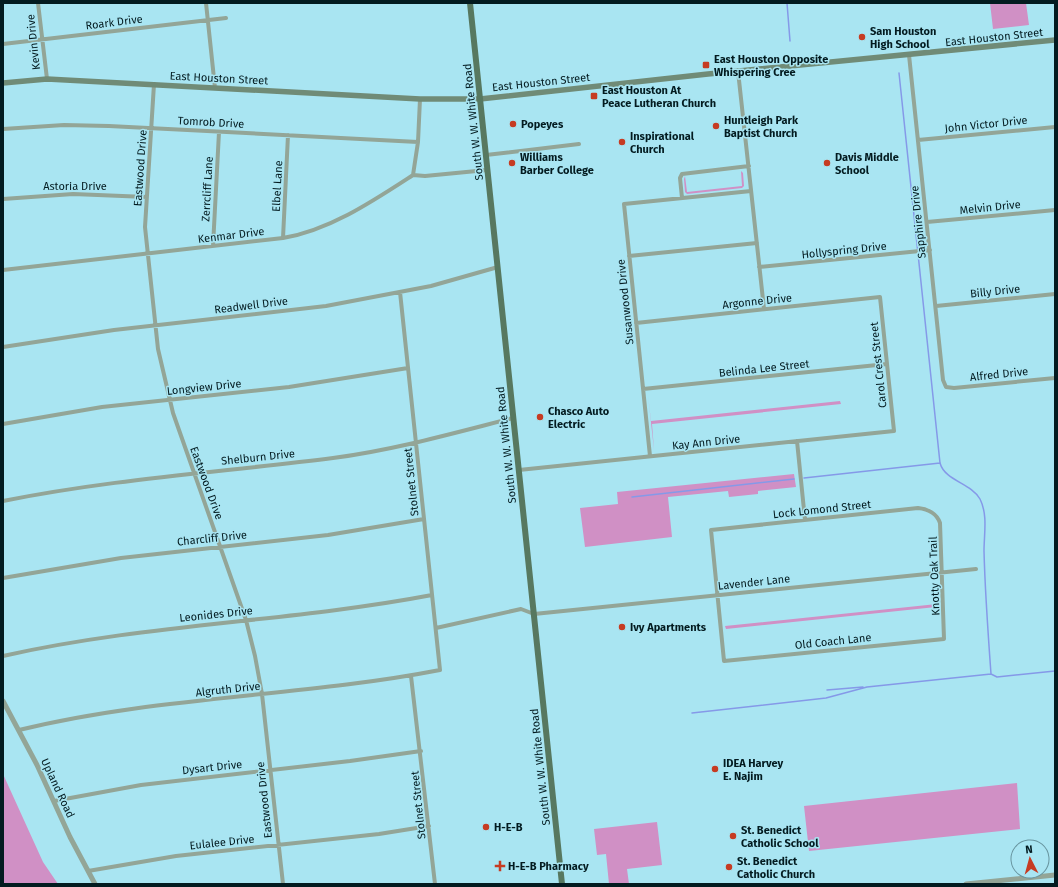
<svg xmlns="http://www.w3.org/2000/svg" width="1058" height="887" font-family="'Fira Sans',sans-serif">
<style>
.green{fill:#d090c5}
.lines{fill:none;stroke-linecap:round;stroke-linejoin:round}
.stream{stroke:#8599e8;stroke-width:1.5}
.minor{stroke:#93a597;stroke-width:4}
.tertiary{stroke:#93a597;stroke-width:5}
.secondary{stroke:#708b77;stroke-width:5.5}
.primary{stroke:#577860;stroke-width:6}
.poi-dot{fill:#c63b22;stroke:#a9e5f2;stroke-width:1.5}
.labels{text-anchor:middle;stroke-width:3;stroke-linejoin:round;paint-order:stroke}
.street-label{font-size:11px;fill:#031b20;stroke:#a9e5f2}
.poi-label{font-size:11px;font-weight:bold;fill:#031b20;stroke:#a9e5f2;text-anchor:start}
</style>
<rect width="100%" height="100%" fill="#a9e5f2"/>
<path class="green" d="M990,3H1026L1029,25L993,29Z
M741,171L743,173L744,186L742,188L687,194L685,192L684,179L685,176L687,192L742,186Z
M648,395L651,421L840,401L841,404L652,424L654,450Z
M794,474L796,487L758,491V494L729,497L728,491L668,497L672,537L585,547L580,508L618,504L617,492Z
M937,604L936,607L726,629L725,626Z
M3,774L43,862L58,884H3Z
M1017,783L1020,829L809,851L804,806Z
M657,822L662,865L627,869L629,884H609L606,854L597,855L594,829Z"/>
<g class="lines">
<path class="stream" d="M787,3L790,41
M899,73L940,463C945,481 971,483 980,499C988,515 984,534 984,551C985,592 988,633 991,674L997,677L1055,671
M804,478L940,463
M632,497L794,479
M827,690L863,687
M692,713L826,698L867,687L991,674"/>
<path class="minor" d="M38,3L47,79
M206,3L215,88
M3,44L226,18
M909,55L943,380L946,387L954,388L1055,378
M738,71L764,309
M154,84L145,227L158,349L173,413L246,620L255,656L262,694L283,884
M3,129L64,125L109,126L418,142
M918,140L1055,127
M486,155L579,144
M413,175L425,176L487,170
M682,198L680,178L682,174L749,166
M3,199L73,194L147,197
M927,222L1055,210
M283,238L288,135
M213,246L219,132
M629,256L757,243
M759,267L930,250
M3,270L283,238C330,230 373,201 413,175L418,142L420,99
M936,306L1055,294
M3,347L114,330L326,306L431,286L498,267
M643,389L887,364
M3,424L102,407L289,387L408,368
M797,441L805,520
M650,456L624,204L751,191
M519,470L894,431L880,297L636,323
M3,501C112,479 223,472 333,458C394,450 454,433 513,418
M918,508C928,509 937,514 940,523L944,639L724,661L711,530Z
M3,578L121,558L328,535L424,519
M436,628L521,609L534,614L976,569
M3,656C144,624 290,622 432,595
M411,676L435,884
M19,730C157,696 301,697 440,670L400,292
M54,801L141,785L350,761L421,751
M88,871L176,856L379,834L429,826"/>
<path class="tertiary" d="M3,701L37,765L70,837L95,884
M966,884L1055,875"/>
<path class="secondary" d="M3,83L47,79L420,99H480L708,74L1055,40"/>
<path class="primary" d="M470,3L562,884"/>
</g>
<g class="poi-dot">
<circle cx="862" cy="37" r="4"/>
<rect x="702" y="61" width="8" height="8" rx="2"/>
<rect x="590" y="92" width="8" height="8" rx="2"/>
<circle cx="513" cy="124" r="4"/>
<circle cx="716" cy="126" r="4"/>
<circle cx="622" cy="142" r="4"/>
<circle cx="512" cy="163" r="4"/>
<circle cx="827" cy="163" r="4"/>
<circle cx="540" cy="417" r="4"/>
<circle cx="622" cy="627" r="4"/>
<circle cx="715" cy="769" r="4"/>
<circle cx="486" cy="827" r="4"/>
<circle cx="733" cy="836" r="4"/>
<path d="M498 860h4v4h4v4h-4v4h-4v-4h-4v-4h4z"/>
<circle cx="729" cy="867" r="4"/>
</g>
<g class="labels">
<g class="street-label">
<text transform="translate(114 22) rotate(-7)" y="4">Roark Drive</text>
<text transform="translate(994 37) rotate(-6)" y="4">East Houston Street</text>
<text transform="translate(33 42) rotate(-96)" y="4">Kevin Drive</text>
<text transform="translate(219 78) rotate(3)" y="4">East Houston Street</text>
<text transform="translate(541 82) rotate(-6)" y="4">East Houston Street</text>
<text transform="translate(211 122) rotate(3)" y="4">Tomrob Drive</text>
<text transform="translate(473 122) rotate(-96)" y="4">South W. W. White Road</text>
<text transform="translate(986 124) rotate(-6)" y="4">John Victor Drive</text>
<text transform="translate(140 168) rotate(-86)" y="4">Eastwood Drive</text>
<text x="75" y="190">Astoria Drive</text>
<text transform="translate(277 186) rotate(-87)" y="4">Elbel Lane</text>
<text transform="translate(207 189) rotate(-87)" y="4">Zerrcliff Lane</text>
<text transform="translate(990 207) rotate(-6)" y="4">Melvin Drive</text>
<text transform="translate(918 222) rotate(-96)" y="4">Sapphire Drive</text>
<text transform="translate(231 235) rotate(-7)" y="4">Kenmar Drive</text>
<text transform="translate(844 250) rotate(-6)" y="4">Hollyspring Drive</text>
<text transform="translate(995 291) rotate(-6)" y="4">Billy Drive</text>
<text transform="translate(757 301) rotate(-6)" y="4">Argonne Drive</text>
<text transform="translate(625 302) rotate(-96)" y="4">Susanwood Drive</text>
<text transform="translate(251 305) rotate(-7)" y="4">Readwell Drive</text>
<text transform="translate(878 365) rotate(-96)" y="4">Carol Crest Street</text>
<text transform="translate(764 368) rotate(-6)" y="4">Belinda Lee Street</text>
<text transform="translate(999 374) rotate(-6)" y="4">Alfred Drive</text>
<text transform="translate(204 387) rotate(-6)" y="4">Longview Drive</text>
<text transform="translate(706 442) rotate(-6)" y="4">Kay Ann Drive</text>
<text transform="translate(506 445) rotate(-96)" y="4">South W. W. White Road</text>
<text transform="translate(258 457) rotate(-6)" y="4">Shelburn Drive</text>
<text transform="translate(411 482) rotate(-96)" y="4">Stolnet Street</text>
<text transform="translate(207 483) rotate(70)" y="4">Eastwood Drive</text>
<text transform="translate(822 509) rotate(-6)" y="4">Lock Lomond Street</text>
<text transform="translate(212 538) rotate(-6)" y="4">Charcliff Drive</text>
<text transform="translate(934 576) rotate(-92)" y="4">Knotty Oak Trail</text>
<text transform="translate(754 582) rotate(-6)" y="4">Lavender Lane</text>
<text transform="translate(216 614) rotate(-6)" y="4">Leonides Drive</text>
<text transform="translate(833 641) rotate(-6)" y="4">Old Coach Lane</text>
<text transform="translate(228 689) rotate(-6)" y="4">Algruth Drive</text>
<text transform="translate(212 767) rotate(-6)" y="4">Dysart Drive</text>
<text transform="translate(540 767) rotate(-96)" y="4">South W. W. White Road</text>
<text transform="translate(58 788) rotate(65)" y="4">Upland Road</text>
<text transform="translate(264 800) rotate(-96)" y="4">Eastwood Drive</text>
<text transform="translate(418 805) rotate(-96)" y="4">Stolnet Street</text>
<text transform="translate(222 842) rotate(-6)" y="4">Eulalee Drive</text>
</g>
<g class="poi-label">
<text x="870" y="35">Sam Houston<tspan x="870" dy="13">High School</tspan></text>
<text x="714" y="63">East Houston Opposite<tspan x="714" dy="13">Whispering Cree</tspan></text>
<text x="602" y="94">East Houston At<tspan x="602" dy="13">Peace Lutheran Church</tspan></text>
<text x="724" y="124">Huntleigh Park<tspan x="724" dy="13">Baptist Church</tspan></text>
<text x="521" y="128">Popeyes</text>
<text x="630" y="140">Inspirational<tspan x="630" dy="13">Church</tspan></text>
<text x="520" y="161">Williams<tspan x="520" dy="13">Barber College</tspan></text>
<text x="835" y="161">Davis Middle<tspan x="835" dy="13">School</tspan></text>
<text x="548" y="415">Chasco Auto<tspan x="548" dy="13">Electric</tspan></text>
<text x="630" y="631">Ivy Apartments</text>
<text x="723" y="767">IDEA Harvey<tspan x="723" dy="13">E. Najim</tspan></text>
<text x="494" y="831">H-E-B</text>
<text x="741" y="834">St. Benedict<tspan x="741" dy="13">Catholic School</tspan></text>
<text x="737" y="865">St. Benedict<tspan x="737" dy="13">Catholic Church</tspan></text>
<text x="508" y="870">H-E-B Pharmacy</text>
</g>
</g>
<rect width="1058" height="887" fill="none" stroke="#031b20" stroke-width="8"/>
<g transform="translate(1030 859) rotate(354)"><circle r="19" fill="#a9e5f2" stroke="#67949e"/>
<path d="M0-3L7 15L0 10L-7 15Z" fill="#c63b22"/>
<text y="-6" font-size="11" font-weight="bold" text-anchor="middle" fill="#031b20">N</text>
</g>
</svg>
